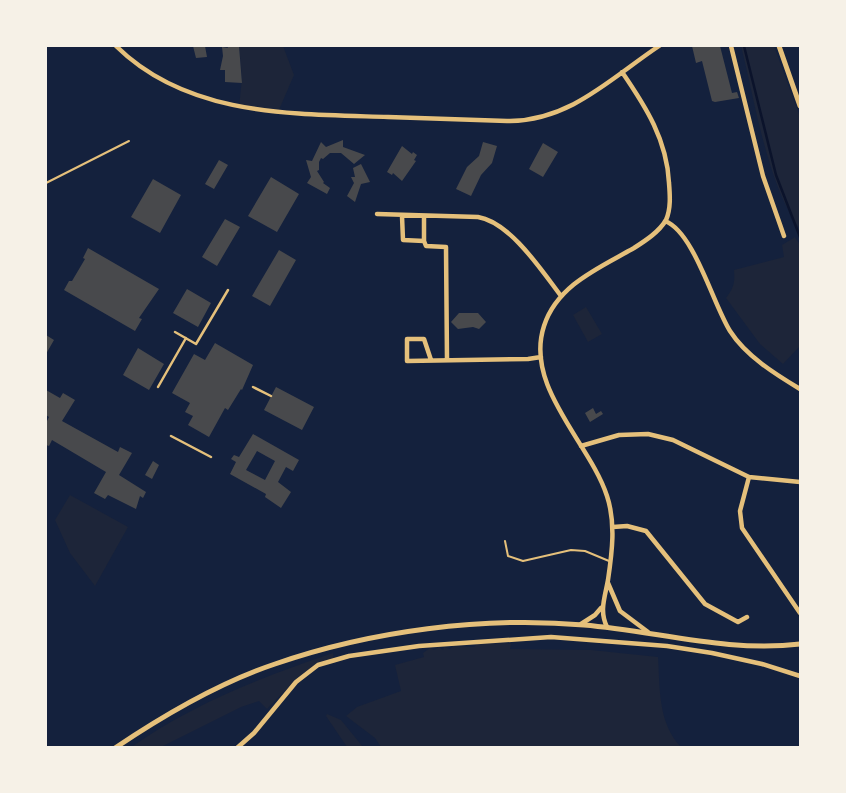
<svg xmlns="http://www.w3.org/2000/svg" width="846" height="793" font-family="Inter,sans-serif">
<style>
.green{fill:#1d2539}
.lines{fill:none;stroke-linecap:round;stroke-linejoin:round}
.stream{stroke:#0b132b;stroke-width:2.5}
.building{fill:#48494c;fill-rule:evenodd}
.path{stroke:#e5c07b;stroke-width:2}
.service{stroke:#e5c07b;stroke-width:2}
.pedestrian{stroke:#e5c07b;stroke-width:2.5}
.minor{stroke:#e5c07b;stroke-width:4.5}
.tertiary{stroke:#e5c07b;stroke-width:5}
.secondary{stroke:#e5c07b;stroke-width:5}
</style>
<rect width="100%" height="100%" fill="#14213d"/>
<path class="green" d="M239,46H283L294,75L278,112L239,107L242,78Z
M741,46H774L800,117V229C767,184 755,101 741,46Z
M795,237L800,245V346L783,364L760,344L726,298C734,288 735,282 734,270L784,257L782,245Z
M586,307L602,334L588,342L573,315Z
M70,495L128,527L95,586L70,553L55,520Z
M505,643L511,644L510,649L591,650L658,657C660,689 658,723 681,747H381L375,738L346,716L357,707L401,691L395,665L424,657L423,653L430,648L434,650L439,647L443,650L444,647L450,649L453,646L474,647L477,644Z
M333,653L334,659C306,667 288,688 267,709L259,701L241,707L161,747L130,748C192,704 262,677 333,653Z
M327,714L341,720L363,747H347L326,716Z"/>
<g class="lines">
<path class="stream" d="M744,46L776,175L800,237"/>
</g>
<path class="building" d="M193,46H205L207,57L196,58Z
M227,46H239L242,83L225,82V70H220L223,56L222,47L228,48Z
M692,46H720L732,93L737,92L739,98L715,102L712,101L702,61L696,63Z
M343,140V147L365,155L354,164L341,153H330L323,159L321,158L319,162V170L317,171L324,182L323,183L330,188L327,194L307,183L311,177L306,160L312,161L321,142L326,147Z
M483,142L497,146L492,163L481,175L471,196L456,189L467,167L479,156Z
M543,143L558,152L543,177L529,169Z
M402,146L412,154L413,152L417,155L414,160L416,161L402,181L393,173L392,175L387,172Z
M219,160L228,165L214,189L205,184Z
M361,164L370,182L361,184L355,202L347,196L354,183L351,177H355L353,168Z
M271,177L299,194L277,232L248,216Z
M153,179L181,195L160,233L131,217Z
M225,219L240,227L217,266L202,257Z
M88,248L159,289L141,315L139,318L142,319L135,331L64,290L69,281H72L85,259L83,258Z
M279,250L296,260L270,306L252,296Z
M187,289L211,303L198,327L173,313Z
M459,313H478L486,322L479,329L473,327L458,329L451,322Z
M46,335L54,340L46,354Z
M215,343L253,365L242,390L241,389L228,410L225,408L209,437L188,425L193,416L185,412L190,403L172,393L194,354L205,360Z
M138,348L164,364L149,390L123,375Z
M276,387L314,407L302,430L264,410Z
M46,390L60,398L63,393L75,400L62,421L118,452L120,447L132,453L119,475L146,492L143,498L140,496L136,509L108,495L105,499L94,493L106,472L52,440L49,446L46,445V423L49,417L46,415Z
M593,408L596,414L601,411L603,414L590,422L585,413Z
M253,434L299,460L293,471L286,467L278,482L291,492L281,508L265,497L266,494L230,474L236,462L231,459L234,455L239,457ZM257,451L275,461L265,480L246,470Z
M153,461L159,465L152,479L145,475Z"/>
<g class="lines">
<path class="path" d="M46,183L129,141"/>
<path class="service" d="M505,541L508,556L523,561L571,550L585,551L609,561"/>
<path class="pedestrian" d="M175,332L196,344L228,290
M158,387L186,338
M253,387L271,396
M171,436L211,457"/>
<path class="minor" d="M116,46C188,117 293,114 388,117C428,118 469,120 510,121C571,120 611,78 659,46
M731,46L763,176L784,236
M377,214L478,217C510,222 542,271 561,296
M402,216L403,240L424,241V217
M665,221C694,232 713,304 730,331C746,356 775,374 800,389
M424,241L426,246L446,247L447,360
M431,360L424,339H407V361L528,359L541,357
M581,446L619,435L648,434L673,440L749,477L800,482
M749,477L740,511L742,528L800,613
M613,527L627,526L646,531L705,604L738,622L747,617
M608,583L620,611L648,632
M581,624L595,615L601,608
M607,627C599,611 605,597 608,580C612,553 616,523 607,496C590,443 524,387 544,326C557,285 599,268 634,248C645,241 659,232 666,220C671,209 670,195 669,183C667,140 646,107 622,72
M237,748L254,733L296,682L318,665L349,656L419,646L551,637L667,646L712,653L762,664L800,676"/>
<path class="tertiary" d="M779,46L800,106"/>
<path class="secondary" d="M115,748C164,715 218,683 275,664C370,631 484,616 584,625C656,631 729,653 800,644"/>
</g>
<rect width="846" height="793" fill="none" stroke="#f6f1e7" stroke-width="94"/>
</svg>
